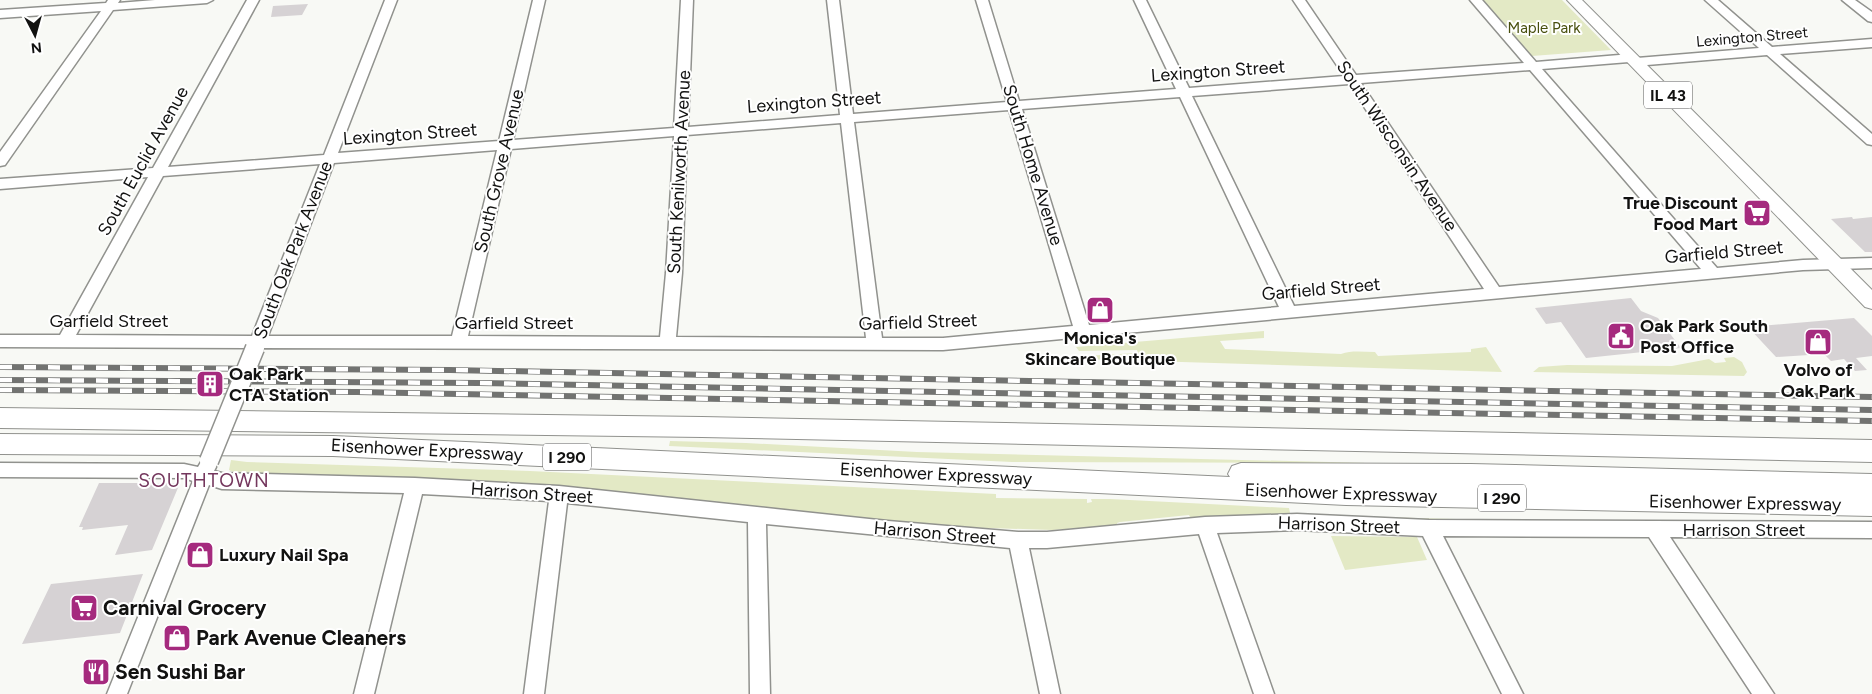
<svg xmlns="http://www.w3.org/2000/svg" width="1872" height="694" font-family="Figtree,sans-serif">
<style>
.green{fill:#e3e9c5}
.building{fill:#d6d2d4}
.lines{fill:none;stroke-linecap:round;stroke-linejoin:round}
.minor-casing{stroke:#91928e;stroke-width:3}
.major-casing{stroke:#91928e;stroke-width:2}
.highway-casing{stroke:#91928e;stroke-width:2}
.minor{fill:#fff;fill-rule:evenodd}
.major{fill:#fff;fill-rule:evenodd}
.highway{fill:#fff;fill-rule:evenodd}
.rail-casing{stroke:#727371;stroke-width:6}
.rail{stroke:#fff;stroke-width:4.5;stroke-dasharray:12;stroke-linecap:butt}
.minor-bridge-casing{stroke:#91928e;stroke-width:21;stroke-linecap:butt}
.minor-bridge{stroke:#fff;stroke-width:18}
.labels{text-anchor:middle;stroke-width:4;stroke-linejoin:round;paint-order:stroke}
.far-park-label{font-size:15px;fill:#484f0e;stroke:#fff}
.far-street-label{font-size:15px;fill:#121211;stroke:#fff}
.shield{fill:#fff;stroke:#595958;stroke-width:1}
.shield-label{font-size:16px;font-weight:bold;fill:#121211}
.street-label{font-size:18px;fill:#121211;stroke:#fff}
.poi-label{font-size:18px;font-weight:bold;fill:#121211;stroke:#fff;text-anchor:start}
.neighbourhood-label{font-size:19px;letter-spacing:1px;fill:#74375d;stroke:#fff}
.near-poi-label{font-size:21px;font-weight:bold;fill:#121211;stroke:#fff;text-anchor:start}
</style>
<rect width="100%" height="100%" fill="#f8f9f5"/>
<path class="green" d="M1483,0H1562L1611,50L1532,56Z
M1264,331V338L1220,341L1225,349L1341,354C1352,350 1363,352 1375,352L1378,356L1471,352V349L1486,347L1502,372L1083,359L1082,356L1138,353L1137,350L1079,351L1076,347Z
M1734,357L1742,362L1747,372L1744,376L1533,372L1539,367L1567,365L1672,366L1709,359L1715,363L1726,362L1724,358Z
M670,441L746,443L917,452L1369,463L1012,462L669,446Z
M231,460L247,462L530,471L996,494V498L1087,499V503L1092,502L1091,499H1110L1289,508L1290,513C1484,523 1678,521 1872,522V524L1191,519L1189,515L1120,522L1117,523V525L1053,530L958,527L761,508L299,476V474L233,472L229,470Z
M1331,536L1417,537L1427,560L1345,570Z"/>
<path class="building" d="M308,4L302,15L271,17L273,6Z
M1852,217L1853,219L1872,217V252H1865L1831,219Z
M1631,298L1641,311L1658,318L1681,348L1586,358L1561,322L1546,324L1535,308Z
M1854,318L1872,336V356L1856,358L1867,370L1855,371L1844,359L1831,361L1824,354L1776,357L1748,327Z
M200,380L225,381L219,391H194Z
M99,483H180L152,550L115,555L128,525L82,530L83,527H79Z
M143,574L120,633L22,644L51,584Z"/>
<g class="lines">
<defs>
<path id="minor" d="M108,0H120L118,3L155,0H213L207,3L113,10L5,165L0,166V152L101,11L0,18V10L106,3Z
M247,0H259L168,167L324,155L385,0H397L338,153L499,141L533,0H545L513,140L674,128L681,0H693L688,127L840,115L827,0H839L853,114L1007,102L976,0H988L1019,101L1176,89L1134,0H1146L1189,88L1344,76L1293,0H1305L1356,75L1524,63L1470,0H1482L1536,62L1631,54L1637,58L1759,48L1705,0H1718L1772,47L1872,39V47L1780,54L1872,134V145L1867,144L1767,55L1635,66L1629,62L1542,69L1717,268L1803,260L1872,258V268L1803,270L943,350L263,348L261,352L255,354L249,352L247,348L0,347V335H60L148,177L0,189V179L153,168ZM1530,70L1701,269L1499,287L1361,83ZM1349,84L1484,289L1294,306L1192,96ZM1180,97L1279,307L1089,325L1022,109ZM1009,110L1073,326L943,338H882L854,122ZM841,123L866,338L676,337L682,273L687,135ZM674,136L666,273L660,337L468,336L511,149ZM497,150L452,336H268L334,163ZM320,164L252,336L76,335L163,176Z
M1842,0H1855L1872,12V22L1868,21Z
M207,460L213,462L216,467L214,471L222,473L415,478L559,486L888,521L1018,532H1047L1205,517L1297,514L1429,520L1872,522V538L1670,537L1774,694H1752L1649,537L1443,536L1523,694H1502L1423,536L1297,530L1217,533L1274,694H1254L1199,534L1047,548H1029L1060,694H1040L1010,548L766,524L770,694H750L748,522L567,503L544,694H524L549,501L422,494L374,694H354L404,493L222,489L209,485L127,694H107L193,481L184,478L0,477V463L184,464L198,467L201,462Z"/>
<path id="major" d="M1567,0H1582L1872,290V309L1865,307Z"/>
<path id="highway" d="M0,408L702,417L1872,440V462L702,437L0,428Z
M0,434L333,436L1230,477L1228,474L1232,466L1241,463L1471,464L1872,474V516L1346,505L333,456L0,454Z"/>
</defs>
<use href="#minor" class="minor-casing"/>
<use href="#major" class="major-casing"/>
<use href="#highway" class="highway-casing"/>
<use href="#minor" class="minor"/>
<use href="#major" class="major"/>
<use href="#highway" class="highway"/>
<defs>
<path id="rail" d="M0,367L450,370L1872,397
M0,380L479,383L1872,410
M0,390L357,392L1872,421"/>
</defs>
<use href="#rail" class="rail-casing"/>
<use href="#rail" class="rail"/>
<defs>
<path id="minor-bridge" d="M209,461L255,348"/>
</defs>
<use href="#minor-bridge" class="minor-bridge-casing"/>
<use href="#minor-bridge" class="minor-bridge"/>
</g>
<defs>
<symbol id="supermarket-square" viewBox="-11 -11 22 22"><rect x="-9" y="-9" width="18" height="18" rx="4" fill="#a52a7e" stroke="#fff"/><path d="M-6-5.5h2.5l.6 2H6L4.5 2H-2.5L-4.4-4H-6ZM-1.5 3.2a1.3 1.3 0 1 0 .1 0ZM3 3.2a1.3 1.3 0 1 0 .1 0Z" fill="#fff"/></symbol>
<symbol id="shop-square" viewBox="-11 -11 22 22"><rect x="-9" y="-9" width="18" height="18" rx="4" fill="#a52a7e" stroke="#fff"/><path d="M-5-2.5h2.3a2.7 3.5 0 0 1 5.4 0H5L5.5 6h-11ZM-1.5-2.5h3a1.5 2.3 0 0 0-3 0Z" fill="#fff"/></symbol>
<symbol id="civic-square" viewBox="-11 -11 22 22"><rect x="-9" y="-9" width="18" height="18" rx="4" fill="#a52a7e" stroke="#fff"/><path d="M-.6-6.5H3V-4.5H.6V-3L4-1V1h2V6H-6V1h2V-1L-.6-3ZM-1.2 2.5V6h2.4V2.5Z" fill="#fff"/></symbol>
<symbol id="building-square" viewBox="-11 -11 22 22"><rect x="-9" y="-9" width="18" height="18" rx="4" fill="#a52a7e" stroke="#fff"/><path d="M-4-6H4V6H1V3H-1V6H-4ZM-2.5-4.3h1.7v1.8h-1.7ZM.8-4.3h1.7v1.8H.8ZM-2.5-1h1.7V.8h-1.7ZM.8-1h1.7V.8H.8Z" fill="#fff"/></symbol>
<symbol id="restaurant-square" viewBox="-11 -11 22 22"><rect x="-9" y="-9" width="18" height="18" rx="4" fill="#a52a7e" stroke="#fff"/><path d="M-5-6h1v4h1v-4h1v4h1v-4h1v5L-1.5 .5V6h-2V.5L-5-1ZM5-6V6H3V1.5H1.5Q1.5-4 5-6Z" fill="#fff"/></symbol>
</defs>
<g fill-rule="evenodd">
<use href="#supermarket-square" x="1741" y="197" width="32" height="32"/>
<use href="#shop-square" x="1084" y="294" width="32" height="32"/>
<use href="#civic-square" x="1605" y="320" width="32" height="32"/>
<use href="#shop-square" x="1802" y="326" width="32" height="32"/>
<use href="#building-square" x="194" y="368" width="32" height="32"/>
<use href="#shop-square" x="184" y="539" width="32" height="32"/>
<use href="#supermarket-square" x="68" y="592" width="32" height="32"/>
<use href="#shop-square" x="161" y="622" width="32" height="32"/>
<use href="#restaurant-square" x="80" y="656" width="32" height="32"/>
</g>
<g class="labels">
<g class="far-park-label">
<text x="1544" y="33">Maple Park</text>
</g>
<g class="far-street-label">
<text transform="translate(1752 37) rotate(-5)" y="5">Lexington Street</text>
</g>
<g class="shield">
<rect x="1644" y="81.5" width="48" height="27" rx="4"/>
<rect x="543" y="443.5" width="48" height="27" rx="4"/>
<rect x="1478" y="484.5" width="48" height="27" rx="4"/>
</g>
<g class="shield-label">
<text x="1668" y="101">IL 43</text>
<text x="567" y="463">I 290</text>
<text x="1502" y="504">I 290</text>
</g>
<g class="street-label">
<text transform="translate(1218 71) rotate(-4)" y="6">Lexington Street</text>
<text transform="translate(814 102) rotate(-4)" y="6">Lexington Street</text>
<text transform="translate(410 134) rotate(-4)" y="6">Lexington Street</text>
<text transform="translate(1397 146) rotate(56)" y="6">South Wisconsin Avenue</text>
<text transform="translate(143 161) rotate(-61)" y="6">South Euclid Avenue</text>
<text transform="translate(1033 165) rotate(73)" y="6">South Home Avenue</text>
<text transform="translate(499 171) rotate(-77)" y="6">South Grove Avenue</text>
<text transform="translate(679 172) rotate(-87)" y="6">South Kenilworth Avenue</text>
<text transform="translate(293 250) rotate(-69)" y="6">South Oak Park Avenue</text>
<text transform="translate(1724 252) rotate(-5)" y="6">Garfield Street</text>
<text transform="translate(1321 289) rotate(-5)" y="6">Garfield Street</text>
<text x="109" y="327">Garfield Street</text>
<text transform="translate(918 322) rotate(-2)" y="6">Garfield Street</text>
<text x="514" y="329">Garfield Street</text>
<text transform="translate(427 450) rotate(3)" y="6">Eisenhower Expressway</text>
<text transform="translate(936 474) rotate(3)" y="6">Eisenhower Expressway</text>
<text transform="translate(532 493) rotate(4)" y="6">Harrison Street</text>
<text transform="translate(1341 493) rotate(2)" y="6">Eisenhower Expressway</text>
<text transform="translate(1745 503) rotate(1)" y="6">Eisenhower Expressway</text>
<text transform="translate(1339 525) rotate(2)" y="6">Harrison Street</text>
<text x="1744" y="536">Harrison Street</text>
<text transform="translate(935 533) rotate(5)" y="6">Harrison Street</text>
</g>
<g class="poi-label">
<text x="1738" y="209" text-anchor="end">True Discount<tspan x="1738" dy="21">Food Mart</tspan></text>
<text x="1640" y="332">Oak Park South<tspan x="1640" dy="21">Post Office</tspan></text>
<text x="1100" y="344" text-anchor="middle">Monica's<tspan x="1100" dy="21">Skincare Boutique</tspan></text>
<text x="1818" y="376" text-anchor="middle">Volvo of<tspan x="1818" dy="21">Oak Park</tspan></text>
<text x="229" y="380">Oak Park<tspan x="229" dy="21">CTA Station</tspan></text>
<text x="219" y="561">Luxury Nail Spa</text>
</g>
<g class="neighbourhood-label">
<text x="204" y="487">SOUTHTOWN</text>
</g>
<g class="near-poi-label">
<text x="103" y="615">Carnival Grocery</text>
<text x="196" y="645">Park Avenue Cleaners</text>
<text x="115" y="679">Sen Sushi Bar</text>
</g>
</g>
<g transform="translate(35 35) rotate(174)" stroke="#ffffff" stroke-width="4" paint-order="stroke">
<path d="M0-4L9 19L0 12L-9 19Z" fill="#121211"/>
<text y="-8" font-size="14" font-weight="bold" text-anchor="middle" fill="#121211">N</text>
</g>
</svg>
